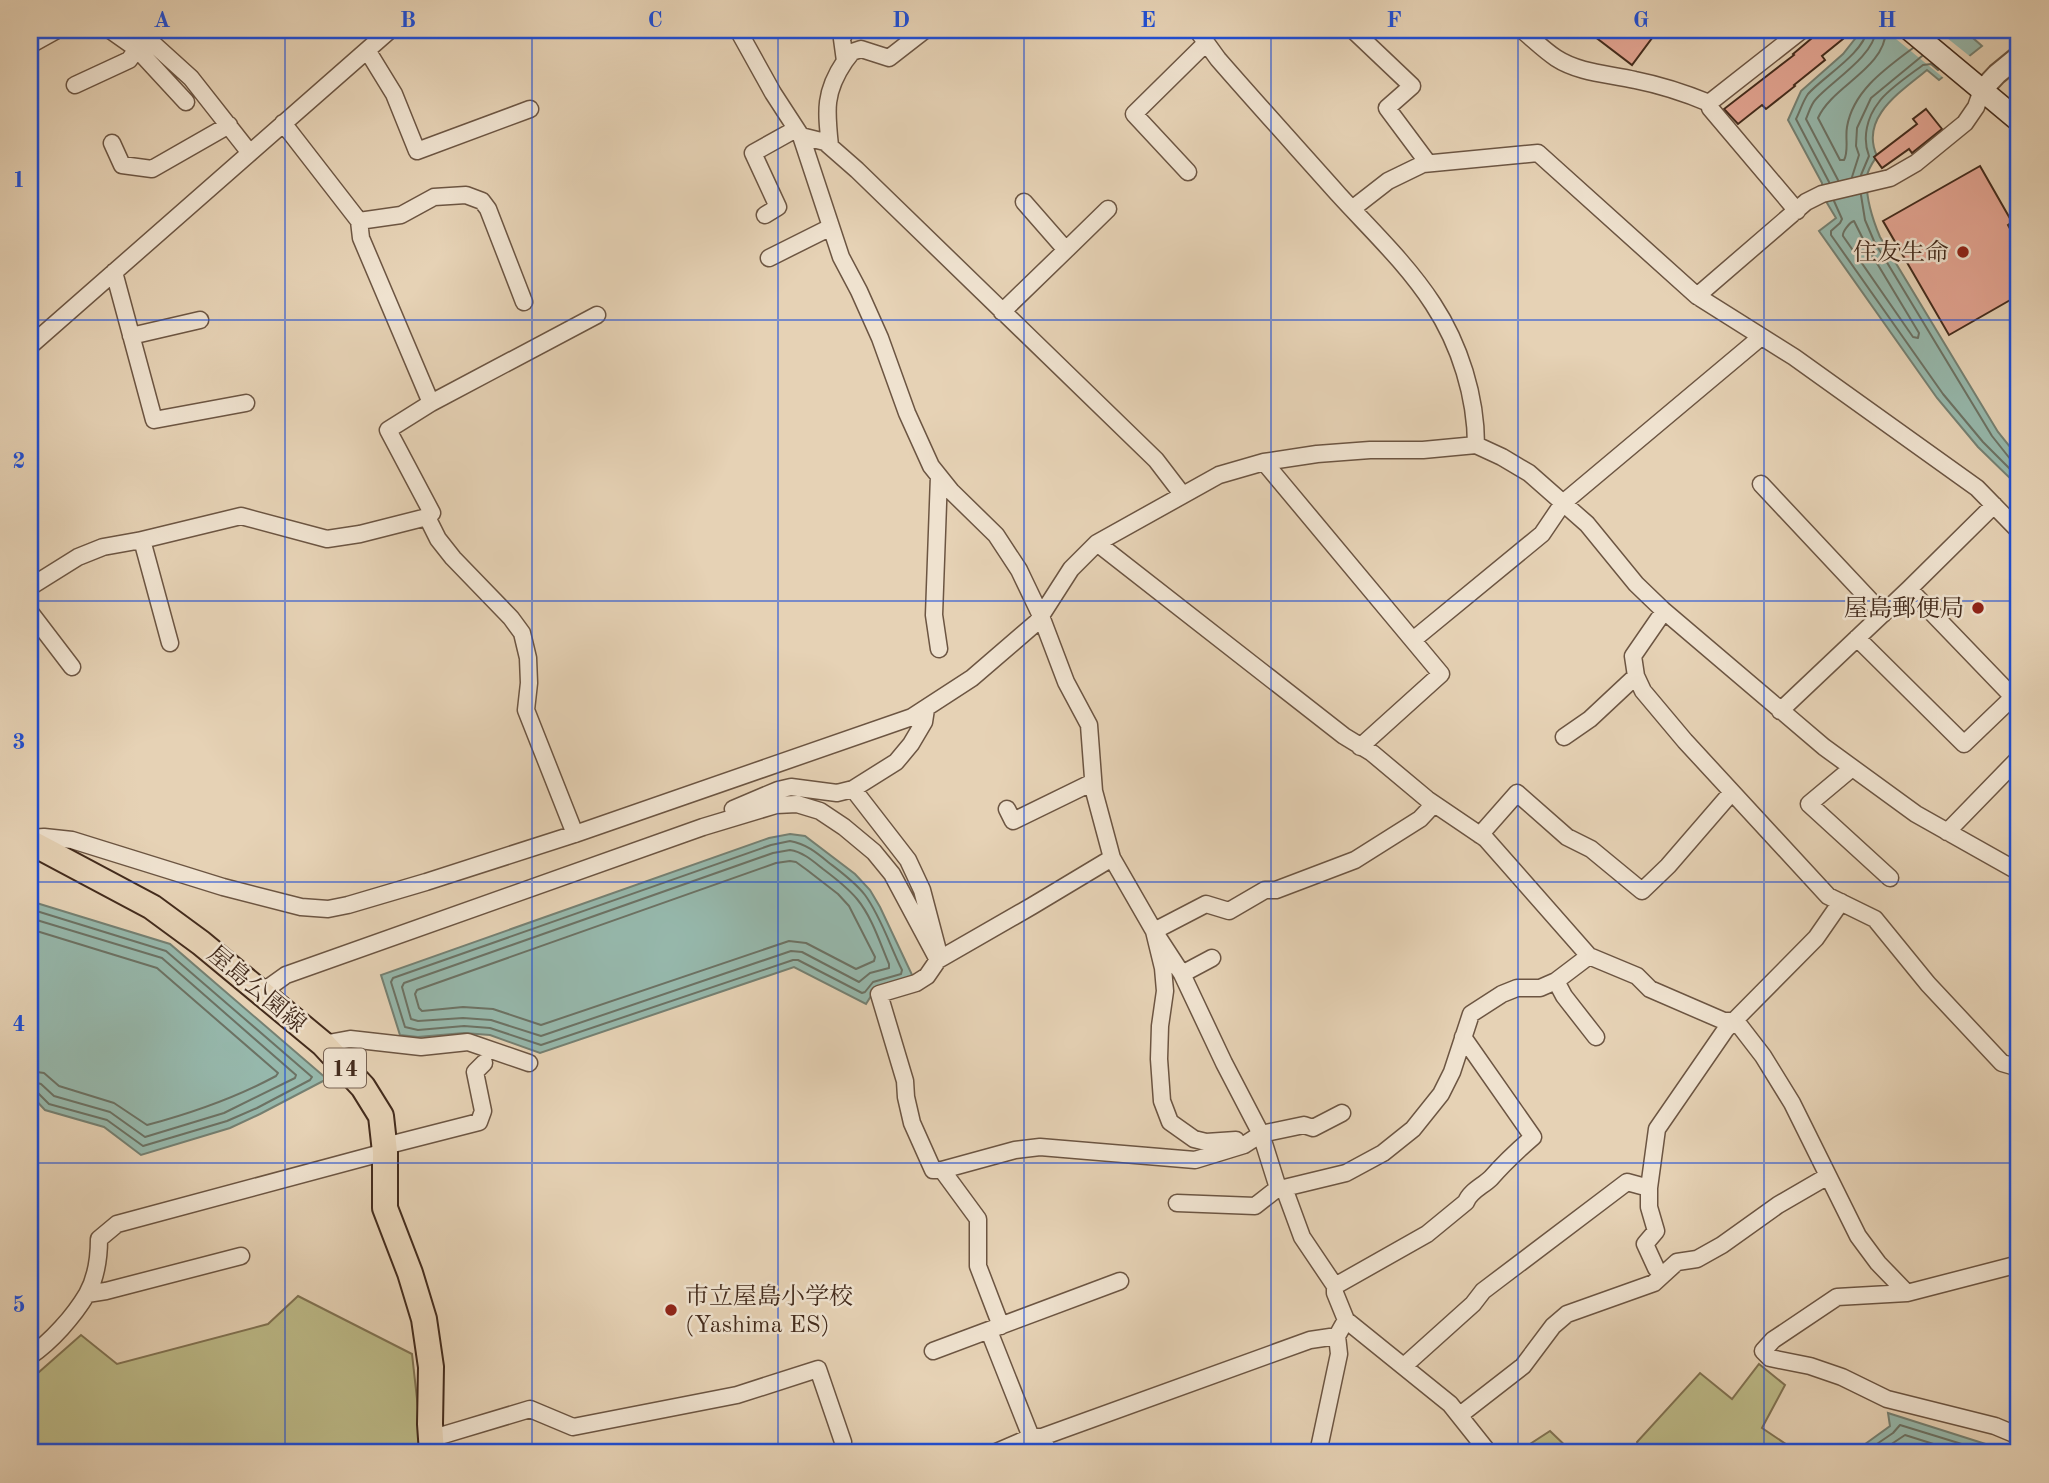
<svg xmlns="http://www.w3.org/2000/svg" width="2049" height="1483" font-family="'Old Standard TT','Noto Serif JP',serif">
<style>
.green{fill:#bcba88;stroke:#807252;stroke-width:2}
.water{fill:#96b8ac;stroke:#758072;stroke-width:2}
.pier{fill:#e6d2b5}
.lines{fill:none;stroke-linecap:round;stroke-linejoin:round}
.shore{stroke:#6c7264;stroke-width:2}
.building{fill:#e4a593;stroke:#432b1c;stroke-width:2}
.minor-casing{stroke:#6c5542;stroke-width:19}
.tertiary-casing{stroke:#6c5542;stroke-width:23}
.secondary-casing{stroke:#432b1c;stroke-width:24}
.primary-casing{stroke:#432b1c;stroke-width:28}
.minor{stroke:#efe2cf;stroke-width:16}
.tertiary{stroke:#efe2cf;stroke-width:19}
.secondary{stroke:#efe2cf;stroke-width:21}
.primary{stroke:#e6d2b5;stroke-width:24}
.grid{fill:none;stroke:#1d4ed8;stroke-width:2;stroke-opacity:0.55}
.poi-dot{fill:#8f2418;stroke:#efe2cf;stroke-width:2.5}
.labels{text-anchor:middle;stroke-width:5;stroke-linejoin:round;paint-order:stroke}
.shield{fill:#efe2cf;stroke:#776252;stroke-width:2}
.shield-label{font-size:23px;font-weight:bold;fill:#432b1c}
.poi-label{font-size:24px;fill:#432b1c;stroke:#efe2cf;text-anchor:end}
.street-label{font-size:24px;fill:#432b1c;stroke:#efe2cf}
.neatline{fill:none;stroke:#1d4ed8;stroke-width:2.5}
.grid-label{font-size:23px;text-anchor:middle;font-weight:bold;fill:#1d4ed8}
</style>
<rect width="100%" height="100%" fill="#e6d2b5"/>
<filter id="stains"><feTurbulence type="fractalNoise" baseFrequency=".00286" numOctaves="4"/><feColorMatrix values="0 0 0 0 .2 0 0 0 0 .09 0 0 0 0 .02 0 0 0 .5 -.17"/></filter>
<radialGradient id="worn" r=".72"><stop offset=".6" stop-color="#630" stop-opacity="0"/><stop offset="1" stop-color="#630" stop-opacity=".3"/></radialGradient>
<path class="green" d="M298,1296L412,1354L423,1453H30V1380L81,1335L117,1364L268,1324Z
M1759,1364L1785,1385L1762,1428L1799,1453H1640L1637,1442L1700,1373L1732,1399Z
M1550,1431L1573,1453H1516Z"/>
<path class="water" d="M1862,30H1974L1973,38L1982,46L1939,80L1927,70C1902,91 1859,117 1877,156C1873,162 1868,169 1867,176C1865,197 1872,218 1880,237L1998,432L2019,458V487L1978,447L1937,398L1819,231L1836,218L1824,198L1822,183L1788,120L1801,91L1843,54Z
M790,834L805,836L855,874L870,890L880,907L914,979L876,988L866,1004L794,967L540,1053L490,1035L464,1033L418,1037L400,1035L381,975L769,838Z
M30,901L170,944L327,1079L260,1114L230,1128L141,1155L104,1127L45,1110L30,1094Z
M1888,1413L2014,1453H1860L1861,1447L1890,1426Z"/>
<path class="pier" d="M1885,30H1937L1972,58L1945,79Z"/>
<g class="lines">
<path class="shore" d="M1886,30C1885,69 1832,86 1818,118L1840,160H1844C1849,151 1845,138 1847,127C1853,91 1885,69 1913,48
M1861,175L1869,156C1862,138 1867,117 1879,102C1887,90 1911,74 1923,65L1931,64L1938,70
M1852,177L1859,155L1856,146L1857,128L1871,98L1922,56
M1838,180L1806,119C1809,112 1811,104 1816,99C1832,81 1874,56 1876,30
M1829,182L1796,119C1800,111 1803,101 1808,94C1823,77 1864,53 1867,30
M1861,195L1865,220L1874,241L1992,436L2011,460L2019,462
M1834,201L1842,219L1840,223L1831,231V235L1943,394L1983,442L2019,478
M1854,221L1866,245L1919,333L1918,338L1913,337L1843,236C1842,232 1850,222 1854,221Z
M790,841C806,844 816,852 828,862C841,872 855,882 865,895C881,917 890,946 902,970L901,974L873,982L865,992L862,993L798,960H793L541,1045L490,1028L464,1026L418,1030L405,1027L391,982L393,978L771,845Z
M790,850C803,852 813,861 823,869C835,878 847,887 857,899C872,917 880,943 889,964V968L870,973L859,982L802,952L791,951L541,1036L491,1020L463,1018L418,1021L411,1019L402,987L404,983L773,853Z
M790,861L796,862L807,870L838,894L849,906L875,957L874,961L856,969L806,943L789,941L541,1025L493,1009L463,1007L422,1011L419,1008L415,994L417,990L776,863Z
M30,909L166,951L312,1077L310,1080L257,1108L227,1121L143,1146L107,1120L49,1104L37,1092L30,1090
M30,918L162,958L296,1075L295,1078L224,1113L145,1137L110,1112L54,1096L41,1084L30,1081
M30,929L157,968L278,1073L276,1076C235,1098 192,1113 147,1125L114,1103L59,1086L44,1073L30,1071
M1867,1453L1868,1450L1893,1433L1900,1425L1991,1453
M1878,1453L1905,1435L1962,1453"/>
</g>
<path class="building" d="M1586,30H1658L1632,65Z
M1819,30H1854L1822,56L1825,60L1794,85L1795,86L1766,109L1762,105L1738,124L1724,109L1794,55L1793,54L1812,38L1811,36Z
M1926,109L1942,129L1912,153L1909,149L1882,168L1874,157L1917,124L1913,119Z
M1980,166L2012,222L2008,225L2019,245V295L1949,335L1883,221Z"/>
<g class="lines">
<defs>
<path id="minor" d="M110,30L137,49L143,43
M138,30L191,78L250,153
M738,30L773,93L801,136L825,142L857,170L1156,460L1182,494
M1197,30L1218,59C1258,105 1299,150 1339,195C1371,230 1407,264 1433,304C1460,345 1476,397 1476,445
M1353,30L1412,86L1387,108L1428,163
M1522,30C1533,39 1544,50 1556,58C1579,73 1609,74 1635,80C1660,85 1685,93 1709,103
M30,45L57,30
M367,50L394,94L417,151L530,109
M845,61L852,52L861,49L889,58L925,30
M75,85L129,60L137,49L186,102
M283,123L359,221L401,215L434,197L466,195L482,201L488,209L524,302
M801,136L841,257L859,291L880,338L907,413L931,466L951,491L996,535L1019,570L1041,616L1066,682L1089,725L1094,791L1112,858L1154,931L1182,974L1224,1063L1261,1134L1278,1188H1284L1302,1237L1335,1286V1293L1346,1320L1337,1336L1339,1354L1318,1453
M112,143L122,165L152,169L229,125
M830,146C826,110 824,92 845,61L842,39L846,30
M1188,172L1134,114L1206,43
M1352,209L1388,181L1423,164L1538,153L1697,296L1794,357L1977,488L2019,531
M1797,211L1710,108L1709,103L1802,30
M765,215L778,207L753,153L796,129
M359,221L361,238L431,403
M1066,250L1108,209
M769,258L831,227
M114,272L154,420L246,403
M1697,296L1806,202L1822,194L1890,178L1916,163L1965,123L1976,107L1982,90
M1002,312L1066,250L1024,202
M131,336L200,320
M30,346L390,30
M1264,462L1441,674L1360,747
M939,476L934,615L939,649
M1761,484L1883,614
M427,517L432,513L388,430L431,403L597,315
M142,540L170,643
M1097,543L1344,736L1372,753L1427,799L1486,839L1589,956
M30,587L78,557L103,547L142,540L241,516L327,539L360,534L427,517L438,539L453,558L511,618L522,633L528,658L529,683L526,710L575,834
M1664,611L1633,656L1636,676L1643,691L1685,741L1828,896L1875,919L1928,984L2002,1063L2019,1068
M30,612L72,667
M1857,638L1964,744L2013,697L1909,589
M1413,640L1542,534L1563,503L1761,337
M1780,711L1909,589L1994,505
M1564,737L1590,719L1636,676
M1852,768L1809,804L1890,878
M853,789L908,860L922,890L937,947
M733,809L778,790L791,787L837,793L853,789L896,762L911,744L924,722L926,709
M1007,809L1013,821L1093,782
M1947,832L2019,758
M1480,835L1517,793L1567,837L1591,849L1642,891L1668,866L1732,792
M30,838L44,837L72,840L223,887L301,907L328,909L348,905L426,882L575,834L912,717L972,678L1037,622L1071,569L1097,543L1219,475L1264,462L1317,454L1370,450H1423L1476,445L1502,457L1529,473L1587,524L1636,584L1663,610L1824,747L1916,814L2019,872
M1112,858L1032,906L938,960L927,976L916,983L879,994L905,1081L906,1097L912,1123L933,1170H942L1015,1150L1040,1147L1195,1160L1244,1145L1261,1134L1304,1125L1313,1128L1342,1113
M1182,974L1212,958
M1556,981L1589,956L1637,976L1650,989L1724,1021H1736L1763,1056L1792,1103L1858,1236L1878,1263L1907,1293L2019,1264
M263,994L272,985L286,975L703,827L776,805L797,804L820,811L844,827L874,852L892,874L938,960
M323,1044L350,1039L421,1047L468,1042L529,1063
M1236,1140L1206,1142L1194,1139L1170,1122L1162,1101L1159,1059L1160,1026L1165,991L1163,968L1154,931L1206,904L1229,911L1265,890H1276L1355,860L1420,819L1434,804
M385,1146L479,1122L483,1111L475,1072L484,1063
M942,1170L978,1219V1266L1001,1326
M1284,1188L1346,1173L1383,1153L1413,1129L1441,1094L1452,1072L1471,1014L1502,994L1517,988H1540L1556,981L1564,996L1596,1037
M1649,1188L1657,1129L1726,1029L1816,938L1841,902
M1177,1203L1255,1206L1278,1188
M1335,1286L1427,1234L1466,1202C1470,1191 1483,1186 1491,1178C1504,1163 1518,1150 1533,1137L1463,1037
M1907,1293L1837,1297L1773,1340L1763,1351L1770,1358L1810,1366L1842,1377L1887,1399L1995,1426L2019,1436
M87,1294L106,1291L241,1256
M1346,1320L1450,1404L1489,1453
M989,1331L1031,1437H1042L1049,1453
M933,1351L1120,1281
M30,1356C51,1342 74,1316 87,1294C96,1278 99,1257 99,1239L117,1224L385,1152
M1404,1366L1473,1304L1483,1291L1627,1182L1649,1188V1207L1656,1231L1645,1244L1656,1268L1662,1275
M1460,1415L1523,1366L1553,1326L1567,1314L1654,1283L1677,1262L1697,1259L1722,1245L1778,1205L1828,1176
M1042,1437L1310,1340L1337,1336
M430,1439L530,1409L573,1427L737,1395L818,1369L843,1442
M994,1453L1031,1437"/>
<path id="tertiary" d="M1982,90L1997,74L2019,56"/>
<path id="secondary" d="M1910,30L2019,121"/>
<path id="primary" d="M30,842L152,907L201,943L323,1044L363,1087L381,1116L385,1152V1208L410,1273L424,1319L431,1367L430,1424L432,1453"/>
</defs>
<use href="#minor" class="minor-casing"/>
<use href="#tertiary" class="tertiary-casing"/>
<use href="#secondary" class="secondary-casing"/>
<use href="#primary" class="primary-casing"/>
<use href="#minor" class="minor"/>
<use href="#tertiary" class="tertiary"/>
<use href="#secondary" class="secondary"/>
<use href="#primary" class="primary"/>
</g>
<path class="grid" d="M285,30V1453M532,30V1453M778,30V1453M1024,30V1453M1271,30V1453M1518,30V1453M1764,30V1453M30,320H2019M30,601H2019M30,882H2019M30,1163H2019"/>
<g class="poi-dot">
<circle cx="1963" cy="252" r="7"/>
<circle cx="1978" cy="608" r="7"/>
<circle cx="671" cy="1310" r="7"/>
</g>
<g class="labels">
<rect class="shield" x="324" y="1048.5" width="42" height="39" rx="5"/>
<g class="shield-label">
<text x="345" y="1076">14</text>
</g>
<g class="poi-label">
<text x="1949" y="260">住友生命</text>
<text x="1964" y="616">屋島郵便局</text>
<text x="685" y="1304" text-anchor="start">市立屋島小学校<tspan x="685" dy="28">(Yashima ES)</tspan></text>
</g>
<g class="street-label">
<text transform="translate(257 989) rotate(40)" y="8">屋島公園線</text>
</g>
</g>
<rect width="2049" height="1483" fill="none" stroke="#e6d2b5" stroke-width="77"/>
<rect x="38" y="38" width="1972" height="1406" class="neatline"/>
<g class="grid-label">
<text x="162" y="27">A</text>
<text x="408" y="27">B</text>
<text x="655" y="27">C</text>
<text x="901" y="27">D</text>
<text x="1148" y="27">E</text>
<text x="1394" y="27">F</text>
<text x="1641" y="27">G</text>
<text x="1887" y="27">H</text>
<text x="19" y="187">1</text>
<text x="19" y="468">2</text>
<text x="19" y="749">3</text>
<text x="19" y="1031">4</text>
<text x="19" y="1312">5</text>
</g>
<rect width="100%" height="100%" filter="url(#stains)"/>
<rect width="100%" height="100%" fill="url(#worn)"/>
</svg>
